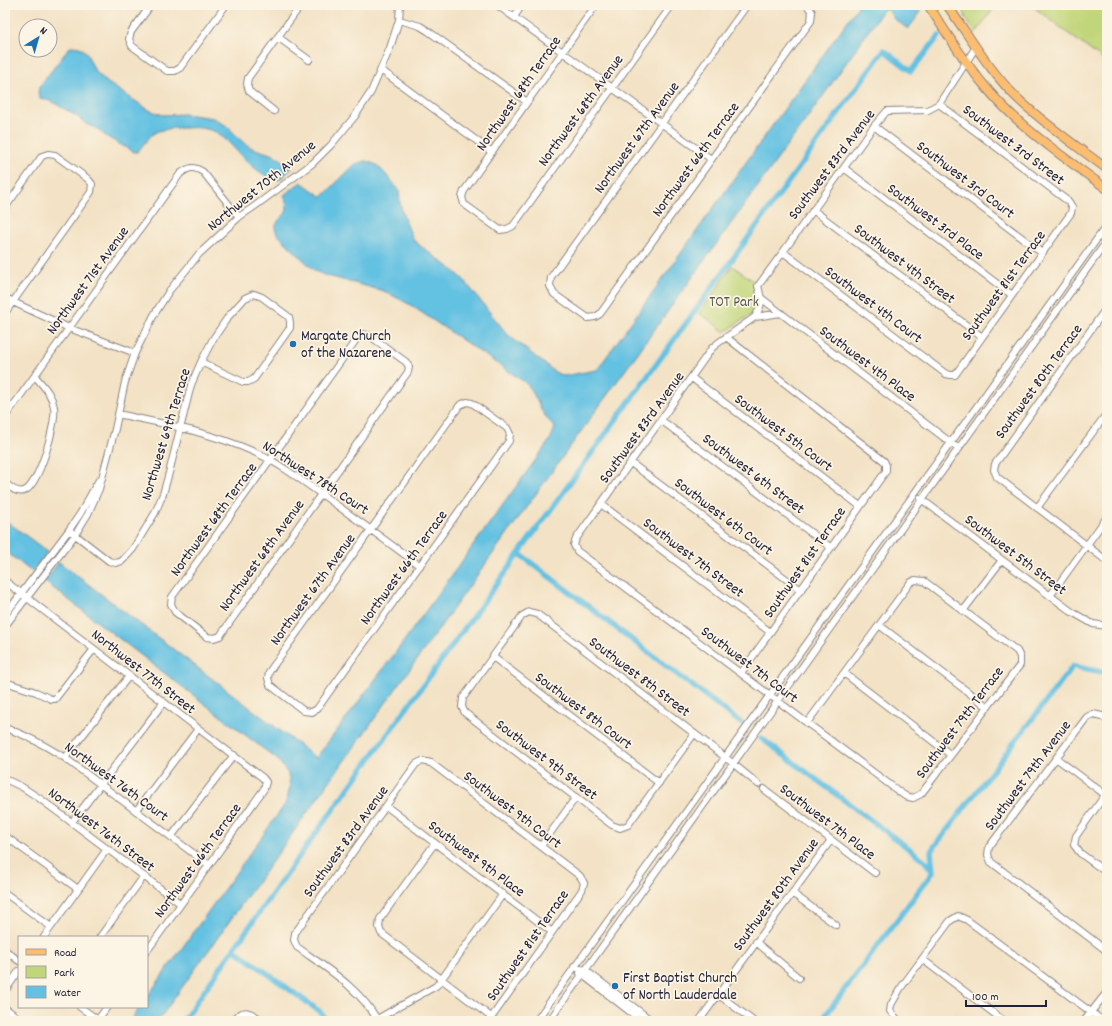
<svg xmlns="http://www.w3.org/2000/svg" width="1112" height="1026" font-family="Dekko,sans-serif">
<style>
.green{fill:#c1d67a;stroke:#727c5a}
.water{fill:#64c1e2;stroke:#43728e}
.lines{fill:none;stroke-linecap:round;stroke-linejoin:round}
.canal{stroke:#64c1e2;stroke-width:5.5}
.minor-casing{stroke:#8a8280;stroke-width:8}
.major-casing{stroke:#8a8280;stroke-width:10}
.minor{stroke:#fff;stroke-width:6}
.major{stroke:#fcbd6f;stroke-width:8}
.poi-dot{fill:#1f6fb2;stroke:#fcf5e5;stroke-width:1.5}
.labels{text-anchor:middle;stroke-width:3.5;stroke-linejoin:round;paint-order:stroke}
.street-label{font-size:15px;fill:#22223b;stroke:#fcf5e5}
.park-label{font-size:15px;fill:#52584e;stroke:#fcf5e5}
.poi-label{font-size:15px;fill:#22223b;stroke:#fcf5e5;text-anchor:start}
</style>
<rect width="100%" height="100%" fill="#fcf5e5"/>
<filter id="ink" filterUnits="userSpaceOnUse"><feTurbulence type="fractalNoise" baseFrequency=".025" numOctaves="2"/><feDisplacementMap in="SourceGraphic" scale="8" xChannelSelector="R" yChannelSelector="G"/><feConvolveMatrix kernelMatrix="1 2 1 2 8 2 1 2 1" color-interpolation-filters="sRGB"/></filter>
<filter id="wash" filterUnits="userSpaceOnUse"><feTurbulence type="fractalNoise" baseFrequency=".012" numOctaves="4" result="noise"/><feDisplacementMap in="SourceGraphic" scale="16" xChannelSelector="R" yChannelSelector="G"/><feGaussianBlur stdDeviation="0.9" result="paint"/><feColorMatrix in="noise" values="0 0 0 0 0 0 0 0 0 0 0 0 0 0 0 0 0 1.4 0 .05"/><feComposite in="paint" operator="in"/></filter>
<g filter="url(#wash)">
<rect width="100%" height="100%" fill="#f3e2c5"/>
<path class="green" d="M968,5H996L976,33L966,19L964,10Z
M1031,5H1107V63Z
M731,265L755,282V294L758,301L754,313L736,324L730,329L724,332L711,321L699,313C707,303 715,292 722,281C725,275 730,272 731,265Z"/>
<path class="water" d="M859,5H916L921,12L908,29L893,18L888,9H884L818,103L471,584L158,1021H130L140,1007H147V997L286,803L290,787L288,774L278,760L44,581L59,562L316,758L393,656L550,440L555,428L543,413L531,389L526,383L409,304L384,291L324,275L315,271L278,235L275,229C279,211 293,220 284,195L301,182L322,197L355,164L366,161L377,165L390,179L399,190L400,203L404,218L414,241L453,270L463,279L508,335L555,372L563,376L597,370Z
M73,46L80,47L86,52L95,71L108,83L149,110L163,115L185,114L213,118L227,126L244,143L252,148L274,155L288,164L292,168L279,180C259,177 243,157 230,144C226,140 221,135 216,132C207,128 196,127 186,128C177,128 165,128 156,132C150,135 142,147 137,152H134L107,137L96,128L86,124L78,117L51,101L40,98L38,93L39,87L69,48Z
M5,520L48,552L32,572L5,551Z"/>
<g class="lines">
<path class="canal" d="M959,8L961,5
M521,555L741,723
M761,738L924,860L933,872
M234,949L319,1011L328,1021
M183,1021L295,862L753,231L884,50L911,71L939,36
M823,1021L822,1020L933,872L931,851L1073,666L1107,673"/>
</g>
</g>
<g filter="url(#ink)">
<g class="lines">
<defs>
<path id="minor" d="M151,5L131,32L129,39L132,46L167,71H175L180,68L226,5
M497,5L711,159
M596,5L464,191L462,197L464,204L500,230L507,229L513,226L672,5
M747,5L551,277L550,286L554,294L588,318L595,317L600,314L811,21L812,12L807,5
M514,17L522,5
M399,20L420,26L428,31L527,102
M278,37L309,60
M381,70L492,152
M274,111L249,91L247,84L248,78L301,5
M874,126L1042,253
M844,168L1012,295
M5,208L42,156L48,154L55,155L88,179L92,184L91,192L5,313
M813,210L982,337
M783,252L946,374L951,375H955L1071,213L1072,207L1069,202L939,104
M5,297L13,302L69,328L135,353
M761,298L959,449
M1107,307L995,464L994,470L997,477L1107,561
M781,313L755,317L718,343L712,348L576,539L574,545L577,551L905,796L913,798L921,794L1020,665V657L1017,651L924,581L915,580L910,583L807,723
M755,317C763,304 762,300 758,286L783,252L874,126L887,111L928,110L939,104L976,47
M363,334L370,336L406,362L409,367L408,372L220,636L214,638L207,637L175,612L171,604L172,597L358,337Z
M726,337L884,461L886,465V471L741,673
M692,378L860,506
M467,402L472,403L507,428L510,434L509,441L317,709L312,712L304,711L270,685L268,678L269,672L460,405Z
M118,414C163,424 210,432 252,451C278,462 301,480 324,496C356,519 388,542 420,566
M5,417L180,174C189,167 193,166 203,172L239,217
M661,420L830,547
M631,463L801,590
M5,483C10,487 16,493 24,491C39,486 57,422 54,407C52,394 43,386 35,376
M920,498L1002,560L1072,612L1093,624L1107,626
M601,504L770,632
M1037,508L1107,413
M69,530L109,561L116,563L122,561L133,549L155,513L163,494L169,473L191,385L201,362L213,339L228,317L245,298L254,294L262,297L289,317L290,322V328L254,379L248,382H243L201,362
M5,581C91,647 177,712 263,778L266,782L264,789L147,951
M1050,596L1107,517
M963,611L1002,560
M5,615L69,530L80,514L99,480
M879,625L988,707
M5,626L75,535L88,514L99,489L115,429L125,382L135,353L154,315L169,291L199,254L225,230L239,217L255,206L313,163L331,145L355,116L371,92L390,48L399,20L400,5
M493,657L659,783
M844,673L951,755
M5,682L36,692L51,699H55L94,649
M1107,720L1102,716L1093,714L1087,717L989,847L988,855L991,862L1107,951
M5,728C27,735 46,746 65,758L209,865
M694,734L628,825L620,828L612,825L465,713L462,707L463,698L522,616L529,612L537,614L725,757L758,784
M65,758L129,676
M1056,758L1107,796
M5,779L22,787L39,798L181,904
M764,789L875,873
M1105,795L1076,836L1074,845L1080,853L1107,873
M386,806L552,932
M136,811L198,729
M72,822L163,703
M5,836L78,889
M171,837L234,755
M435,843L380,919L379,927L381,933L491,1017
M541,846L576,797
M5,893L51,927
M792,893L836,925
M44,937L107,849
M100,937L144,876
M756,942L799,978
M5,950L19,961
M922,959L1004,1021
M574,967L585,970L652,1021
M580,973L642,1021
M5,991L19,971
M718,994L753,1021
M80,1007L98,1020
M5,1008L22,1021
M377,1019L436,986L441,980L503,894
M97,1021L107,1007
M233,1021C243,1007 251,1012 263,1021
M378,1021C360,988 326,968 297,947L294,940L295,933L416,764L422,761L431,763L580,876L584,883L582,890L489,1021
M536,1021L1107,225
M549,1021L1107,241
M699,1021L831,840
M899,1021L896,1018L890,1011L891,1005L900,989L950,921L958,916L967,920L1103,1021
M1084,1021L1107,992"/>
<path id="major" d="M928,5C946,32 963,60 984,85C1018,127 1064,157 1107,189
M947,5C969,36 989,70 1016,97C1044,124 1077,146 1107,169"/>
</defs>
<use href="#minor" class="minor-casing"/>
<use href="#major" class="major-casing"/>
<use href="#minor" class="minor"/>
<use href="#major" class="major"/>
</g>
</g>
<g class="poi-dot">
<circle cx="293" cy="344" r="4"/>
<circle cx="615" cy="986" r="4"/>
</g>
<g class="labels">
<g class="street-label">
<text transform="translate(518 93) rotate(-55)" y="5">Northwest 68th Terrace</text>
<text transform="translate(580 110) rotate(-54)" y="5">Northwest 68th Avenue</text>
<text transform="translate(636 137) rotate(-54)" y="5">Northwest 67th Avenue</text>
<text transform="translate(1014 144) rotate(37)" y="5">Southwest 3rd Street</text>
<text transform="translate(695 159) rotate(-54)" y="5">Northwest 66th Terrace</text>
<text transform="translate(831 164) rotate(-53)" y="5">Southwest 83rd Avenue</text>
<text transform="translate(966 179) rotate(37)" y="5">Southwest 3rd Court</text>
<text transform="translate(261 185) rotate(-39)" y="5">Northwest 70th Avenue</text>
<text transform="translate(936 221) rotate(37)" y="5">Southwest 3rd Place</text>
<text transform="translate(905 263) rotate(37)" y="5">Southwest 4th Street</text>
<text transform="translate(87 280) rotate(-54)" y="5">Northwest 71st Avenue</text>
<text transform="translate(1003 285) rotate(-54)" y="5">Southwest 81st Terrace</text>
<text transform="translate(874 304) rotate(37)" y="5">Southwest 4th Court</text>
<text transform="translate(868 363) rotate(37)" y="5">Southwest 4th Place</text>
<text transform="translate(1038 381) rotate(-54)" y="5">Southwest 80th Terrace</text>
<text transform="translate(641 427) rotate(-54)" y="5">Southwest 83rd Avenue</text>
<text transform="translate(784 432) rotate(37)" y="5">Southwest 5th Court</text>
<text transform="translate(165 434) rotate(-73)" y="5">Northwest 69th Terrace</text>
<text transform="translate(754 473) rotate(37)" y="5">Southwest 6th Street</text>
<text transform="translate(316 477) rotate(33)" y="5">Northwest 78th Court</text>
<text transform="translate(724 516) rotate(37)" y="5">Southwest 6th Court</text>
<text transform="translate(213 519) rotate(-54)" y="5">Northwest 68th Terrace</text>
<text transform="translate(1016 554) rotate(37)" y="5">Southwest 5th Street</text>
<text transform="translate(261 555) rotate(-54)" y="5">Northwest 68th Avenue</text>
<text transform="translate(694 557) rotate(37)" y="5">Southwest 7th Street</text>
<text transform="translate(804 562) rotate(-55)" y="5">Southwest 81st Terrace</text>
<text transform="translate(403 567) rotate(-54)" y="5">Northwest 66th Terrace</text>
<text transform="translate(312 589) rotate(-54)" y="5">Northwest 67th Avenue</text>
<text transform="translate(750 664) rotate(37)" y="5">Southwest 7th Court</text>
<text transform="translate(144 671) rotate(38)" y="5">Northwest 77th Street</text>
<text transform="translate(640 676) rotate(37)" y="5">Southwest 8th Street</text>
<text transform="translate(584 710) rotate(37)" y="5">Southwest 8th Court</text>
<text transform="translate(959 722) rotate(-53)" y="5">Southwest 79th Terrace</text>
<text transform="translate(547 759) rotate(37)" y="5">Southwest 9th Street</text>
<text transform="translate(1027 775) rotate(-53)" y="5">Southwest 79th Avenue</text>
<text transform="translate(117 781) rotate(36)" y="5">Northwest 76th Court</text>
<text transform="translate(513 809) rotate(37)" y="5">Southwest 9th Court</text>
<text transform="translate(828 821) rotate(37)" y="5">Southwest 7th Place</text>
<text transform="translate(102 829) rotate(37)" y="5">Northwest 76th Street</text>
<text transform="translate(345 841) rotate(-54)" y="5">Southwest 83rd Avenue</text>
<text transform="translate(477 858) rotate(37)" y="5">Southwest 9th Place</text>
<text transform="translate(197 860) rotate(-54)" y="5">Northwest 66th Terrace</text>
<text transform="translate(775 894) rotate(-54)" y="5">Southwest 80th Avenue</text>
<text transform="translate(527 945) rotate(-55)" y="5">Southwest 81st Terrace</text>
</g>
<g class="park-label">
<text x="734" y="306">TOT Park</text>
</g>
<g class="poi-label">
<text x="301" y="340">Margate Church<tspan x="301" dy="17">of the Nazarene</tspan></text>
<text x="623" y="982">First Baptist Church<tspan x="623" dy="17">of North Lauderdale</tspan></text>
</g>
</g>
<rect width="1112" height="1026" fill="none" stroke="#fcf5e5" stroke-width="20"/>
<rect x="18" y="936" width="130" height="72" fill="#fcf5e5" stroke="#a5a1a1"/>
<rect x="26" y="949" width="20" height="6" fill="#fcbd6f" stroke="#a5a1a1"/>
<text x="54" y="956" font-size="12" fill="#22223b">Road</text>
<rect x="26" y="966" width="20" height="12" fill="#c1d67a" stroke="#a5a1a1"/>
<text x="54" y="976" font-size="12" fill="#22223b">Park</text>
<rect x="26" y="986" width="20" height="12" fill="#64c1e2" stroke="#a5a1a1"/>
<text x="54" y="996" font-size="12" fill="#22223b">Water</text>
<g transform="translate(38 38) rotate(37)"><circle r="19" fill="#fcf5e5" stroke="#a5a1a1"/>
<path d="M0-3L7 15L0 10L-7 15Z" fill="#1f6fb2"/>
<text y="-6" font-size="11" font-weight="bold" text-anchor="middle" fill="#22223b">N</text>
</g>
<path d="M966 1000v6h80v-6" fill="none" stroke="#22223b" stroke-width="2"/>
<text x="972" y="1000" font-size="12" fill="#22223b" stroke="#fcf5e5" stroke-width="3" paint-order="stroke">100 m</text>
</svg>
